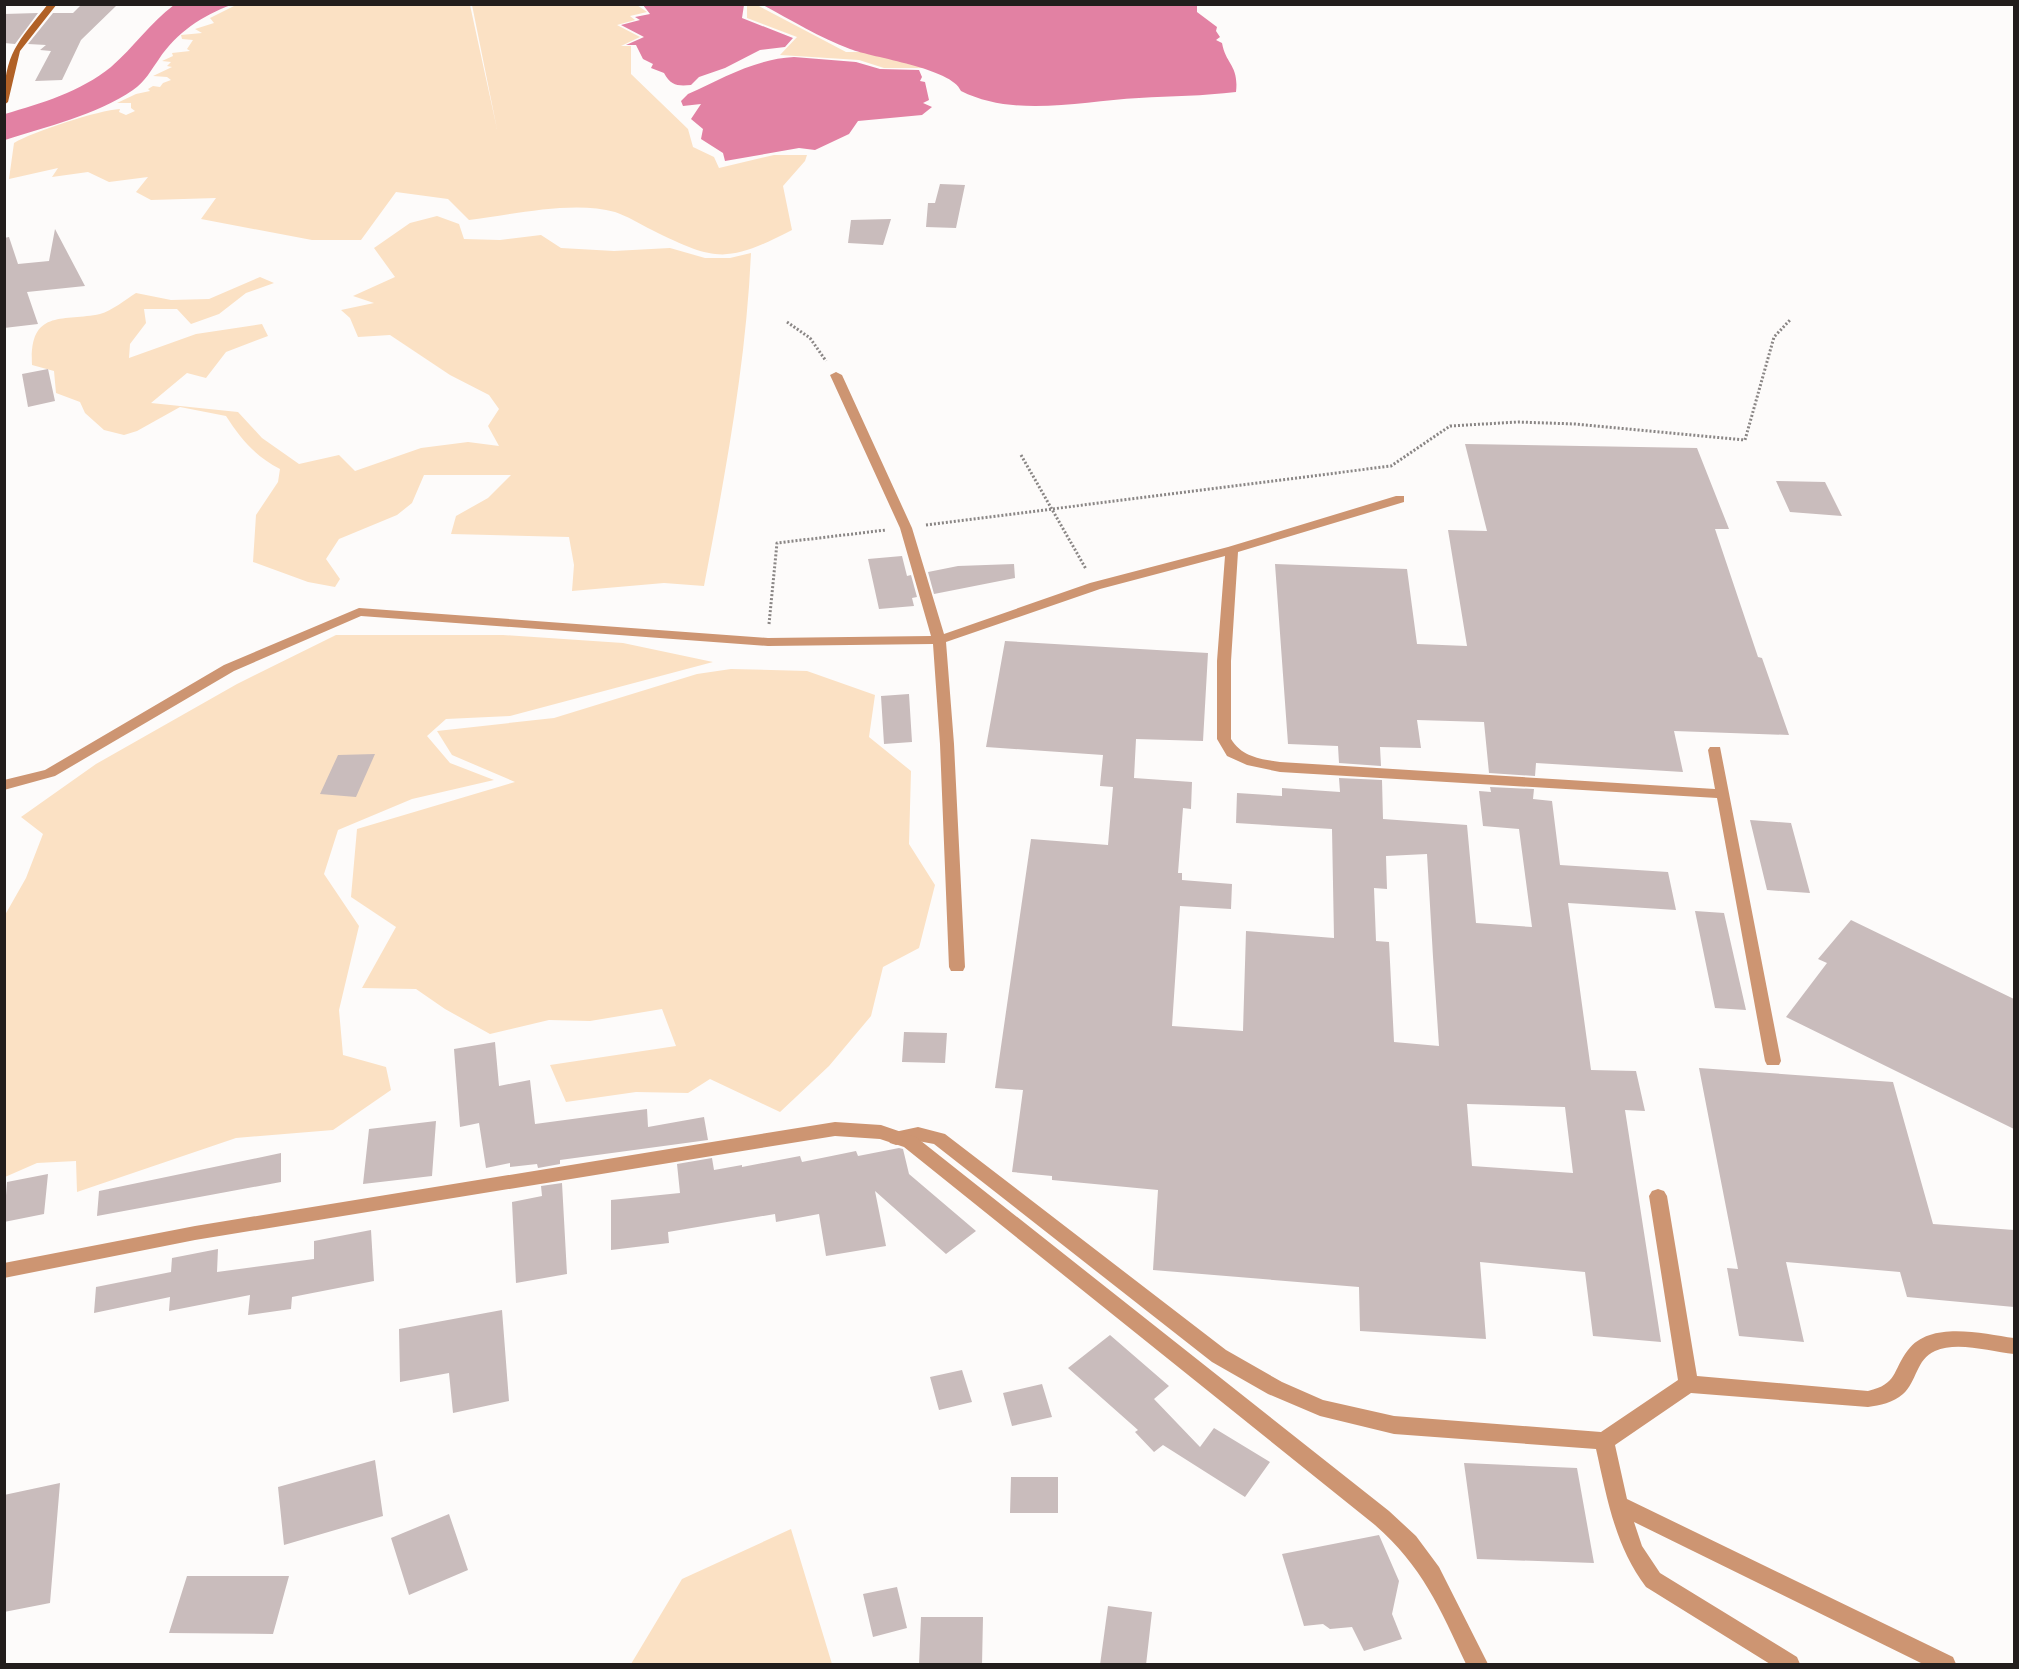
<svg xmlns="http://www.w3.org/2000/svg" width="2019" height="1669" font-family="Raleway,sans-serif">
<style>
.green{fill:#fbe1c4}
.water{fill:#e281a3}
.building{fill:#c9bcbc;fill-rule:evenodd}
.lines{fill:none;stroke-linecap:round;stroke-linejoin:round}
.path{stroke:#8a8685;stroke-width:3;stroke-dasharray:2 2;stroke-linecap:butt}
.lane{fill:#cd9572;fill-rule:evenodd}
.street{fill:#cd9572;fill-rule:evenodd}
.secondary{fill:#b16126;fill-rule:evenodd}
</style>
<rect width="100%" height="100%" fill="#fdfbfa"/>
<path class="green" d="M238,4L470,5L497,129L472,5H637L647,12L630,16L635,20L617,25L640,37L621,46H631V74L688,129L693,147L714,157L719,168L774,155H807L805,161L783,186L792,230C728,263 716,262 652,230C640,224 627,216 615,212C573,200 511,215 469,220L448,199L396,192L361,240H312L201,219L216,198L151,200L136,192L148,177L109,182L88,172L52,177L58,168L9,179L14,143C32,132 99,110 120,109L119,112L126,115L135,111L131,108V103H117L136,94L150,91L148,89L153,86L160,87L163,83L171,80L167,77L153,76L172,67L167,66L171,62L162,61L173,56L172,53L190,51L187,49L193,40L182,39L181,35L202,33L195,29L214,23L210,18Z
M747,5H757L846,52H868L926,68H884L859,60L780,55L797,37L747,18Z
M437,216L459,224L464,239L500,240L541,235L561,248L614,251L670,248L705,258H730L751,253C746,365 725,475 704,586L664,583L572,591L574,565L569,537L451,534L456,516L488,498L511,475H424L412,503L397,515L339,539L326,559L340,579L335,587L308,582L253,562L256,515L278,482L280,469C255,456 241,439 226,416L180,407L137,431L124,435L104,430L85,413L80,402L56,393L54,371L32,365C29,308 63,322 100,314C112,311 126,299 136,293L171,300L209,299L260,277L274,283L246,293L219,314L191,324L177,309H144L146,323L130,344L129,358L196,334L262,324L268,336L226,352L206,378L187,373L151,403L238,412L262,438L299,464L339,455L355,471L421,448L468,442L499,446L488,426L499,409L489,395L450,375L390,335L358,337L350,318L341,310L374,303L353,296L395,277L374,248L410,223Z
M336,635H503L623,643L713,662L510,716L446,719L427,736L450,763L494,780L412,799L338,830L324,874L359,926L339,1010L343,1055L386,1067L391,1090L333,1130L236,1138L77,1192L76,1161L37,1163L5,1177V915L26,878L43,834L21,817L96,764L237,684Z
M731,669L807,671L875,695L869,737L911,771L909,844L935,885L919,948L883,967L871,1016L829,1066L780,1112L710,1079L688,1093L636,1092L566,1102L550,1065L676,1046L662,1009L590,1021L549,1020L490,1034L445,1009L416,989L362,988L396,927L351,897L357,829L515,782L452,755L437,731L554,718L697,674Z
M791,1529L832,1664H631L682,1579Z"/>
<path class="water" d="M174,5H231C202,16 177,32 159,59C151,70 145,82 133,90C95,116 47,126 5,140V114C42,103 80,92 111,67C134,47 150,23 174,5Z
M643,5H744L742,18L793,38L785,47L760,50L725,68L699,77L691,85C678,86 671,86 664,73L651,68L653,64L643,59L636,45H626L644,37L621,25L640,20L635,17L650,14Z
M763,5H1197V12L1217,27L1216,31L1220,37L1216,40L1222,43C1226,65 1239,65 1236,92C1203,96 1172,96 1139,98C1081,101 1015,118 961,91C952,68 873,58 850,49C820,38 791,20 763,5Z
M794,57L856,62L880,69L919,70L922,77L920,81L925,82L929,100L923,103L932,107L922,115L858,121L849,134L815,150L799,148L725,161L723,153L701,139L703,129L691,119L701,104L683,106L681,101L688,94C723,78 755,59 794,57Z"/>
<path class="building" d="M82,4L117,5L81,40L62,80L35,81L51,51L40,50L46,45L28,44L53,13H73Z
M38,13L15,44L4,43V14Z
M940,184L965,185L956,228L926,227L928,203H935Z
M891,219L883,245L848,243L851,220Z
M55,229L85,286L27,292L38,324L4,328V238L9,237L18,264L49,261Z
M48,369L55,401L28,407L22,374Z
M1465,444L1697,448L1729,529H1715L1758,657L1762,658L1789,735L1674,731L1683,772L1536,763L1535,776L1489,773L1484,722L1417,720L1421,748L1380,747L1381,766L1339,763L1338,746L1288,744L1275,564L1407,569L1417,644L1467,646L1448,530L1487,531Z
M1776,481L1825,482L1842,516L1790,512Z
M902,556L907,576L911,575L917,597L912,598L914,606L879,609L868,559Z
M1014,564L1015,578L934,594L928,572L958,566Z
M1005,641L1208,653L1203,741L1136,739L1134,778L1192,782L1191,809L1183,808L1178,873H1182V880L1232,884L1231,909L1180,906L1172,1026L1243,1031L1246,931L1334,938L1332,829L1236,823L1237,793L1282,796V788L1340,792L1339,778L1382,780L1383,819L1467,825L1476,923L1532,927L1519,829L1483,826L1479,791L1491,792L1490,787L1534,789L1533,799L1552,801L1560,865L1668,872L1676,910L1568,903L1591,1070L1636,1071L1645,1111L1625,1110L1661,1342L1593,1336L1585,1272L1480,1262L1486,1339L1360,1331L1359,1287L1153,1270L1158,1190L1052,1180V1176L1012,1172L1023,1090L995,1088L1031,839L1108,845L1113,787L1100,786L1103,755L986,747ZM1427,854L1433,957L1439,1046L1394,1042L1389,942L1376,941L1374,888L1387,889L1386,856ZM1467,1104L1565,1107L1573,1173L1472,1166Z
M909,694L912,742L884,744L881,696Z
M375,754L356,797L320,794L338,755Z
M1750,820L1791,823L1810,893L1767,890Z
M1695,911L1724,913L1746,1010L1715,1008Z
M1851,920L2014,999V1129L1786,1017L1827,963L1818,959Z
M904,1032L947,1033L945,1063L902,1062Z
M495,1042L499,1086L530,1080L535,1124L647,1109L648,1127L704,1117L708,1140L560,1160V1164L538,1168L537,1164L510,1167V1163L486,1168L479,1123L460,1127L454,1049Z
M1699,1068L1893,1082L1933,1224L2014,1230V1307L1907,1297L1900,1272L1786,1262L1804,1342L1739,1336L1727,1268L1738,1269Z
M436,1121L432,1176L363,1184L369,1129Z
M899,1148L903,1149L909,1174L976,1231L946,1254L875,1191L886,1246L826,1256L819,1214L776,1222L775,1214L668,1232L669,1243L611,1250V1200L680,1193L677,1164L712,1158L714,1170L742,1165V1167L800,1156L802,1162L856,1151L858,1156Z
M281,1153V1182L97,1216L99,1191Z
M48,1174L44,1214L4,1222L7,1182Z
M562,1183L567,1274L516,1283L512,1202L542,1196L541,1186Z
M371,1230L374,1281L292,1297L291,1309L248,1315L250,1295L169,1311L170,1297L94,1313L96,1287L171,1272L172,1258L218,1249L217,1272L314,1259V1241Z
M502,1310L509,1401L453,1413L449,1373L400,1382L399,1329Z
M1110,1335L1169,1386L1154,1399L1200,1447L1214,1428L1270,1462L1245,1497L1163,1445L1154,1452L1135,1432L1138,1430L1068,1368Z
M962,1370L972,1402L939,1410L930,1377Z
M1042,1384L1052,1417L1012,1426L1003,1393Z
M375,1460L383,1516L284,1545L278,1487Z
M1464,1463L1577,1468L1594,1563L1477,1559Z
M1011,1477H1058V1513H1010Z
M60,1483L50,1603L4,1612V1495Z
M449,1514L468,1570L409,1595L391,1538Z
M1379,1535L1399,1581L1392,1614L1402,1639L1364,1651L1352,1627L1330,1629L1323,1624L1304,1626L1282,1554Z
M187,1576H289L273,1634L169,1633Z
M897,1587L907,1628L873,1637L863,1594Z
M1108,1606L1152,1612L1146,1665H1100Z
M921,1617H983L982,1665H919Z"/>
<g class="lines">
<path class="path" d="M787,322L810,338L826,361
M1021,455L1086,569
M926,525L1391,466L1450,426L1518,422L1575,424L1745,440L1774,337L1790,320
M769,624L777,543L886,530"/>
<path class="lane" d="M836,372L842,375L912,528L944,634L1090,583L1228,547L1396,496H1404V502L1238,552L1231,661V739C1242,757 1260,759 1280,762L1715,789L1708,750L1710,747H1720L1781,1061L1779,1065H1767L1765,1061L1717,798L1280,772L1247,765L1227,756L1217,739V661L1225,556L1100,589L946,642L954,744L965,967L963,971H951L949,967L940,744L933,644L768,646L361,616L234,671L55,776L4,790V780L45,770L224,665L359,608L768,638L931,636L900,528L830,375Z
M918,1127L945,1134L1226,1350L1282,1382L1323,1400L1394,1416L1601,1432L1678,1380L1649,1196L1652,1191L1658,1189L1664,1191L1667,1196L1697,1376L1868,1391C1898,1384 1892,1371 1908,1350C1931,1320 1983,1334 2014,1338V1354C1991,1352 1958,1341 1935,1351C1916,1359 1917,1382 1903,1394C1893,1403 1880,1405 1868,1407L1691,1393L1615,1445L1627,1499L1953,1657L1956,1664H1923L1634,1522L1642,1546L1660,1573L1797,1657L1800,1664H1770L1646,1587C1615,1546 1607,1498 1596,1449L1394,1434L1320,1416L1268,1394L1212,1362L934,1144L918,1141L896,1145L890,1143L887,1138L890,1133Z"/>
<path class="street" d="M835,1122L881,1125L916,1137L1389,1511L1416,1536L1439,1567L1488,1664H1466C1440,1608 1422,1566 1375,1525L904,1147L880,1139L835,1136L195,1240L4,1278V1263L195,1226Z"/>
<path class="secondary" d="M48,4H57L20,51L8,102L4,105C4,52 18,43 48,4Z"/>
</g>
<rect width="2019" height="1669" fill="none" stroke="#221d1c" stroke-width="12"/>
</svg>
